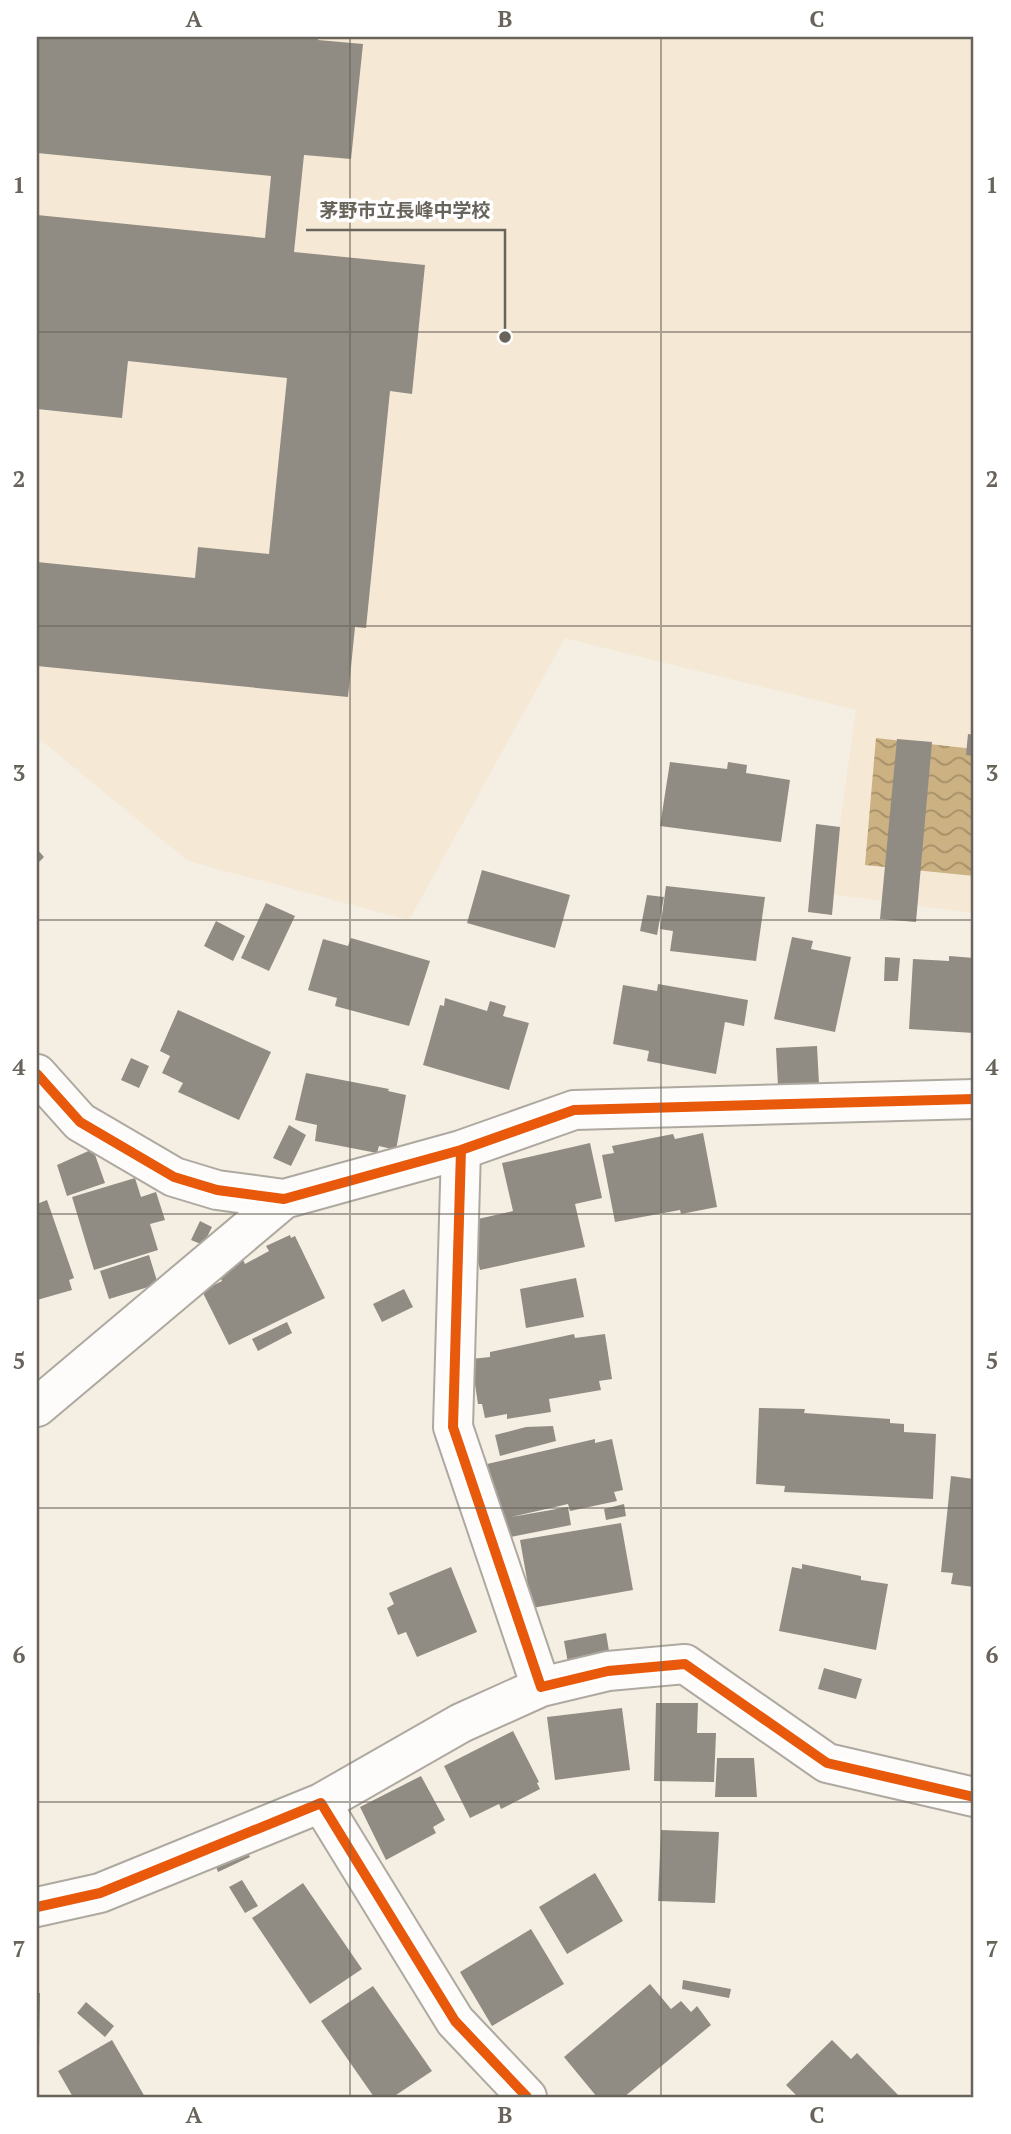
<svg xmlns="http://www.w3.org/2000/svg" width="1011" height="2134" font-family="'PT Serif','Noto Sans JP',serif">
<style>
.built{fill:#f5e8d5}
.water{fill:url(#water-waves)}
.building{fill:#918c83}
.lines{fill:none;stroke-linecap:round;stroke-linejoin:round}
.minor-casing{stroke:#aea9a0;stroke-width:42}
.minor{stroke:#fefcfb;stroke-width:38}
.cycleway-casing{stroke:#fff;stroke-width:15}
.cycleway{stroke:#e8590c;stroke-width:10}
.grid{fill:none;stroke:#69645b;stroke-width:2;stroke-opacity:0.55}
.leader{fill:none;stroke:#69645b;stroke-width:2.5}
.callout-dot{fill:#69645b;stroke:#fff;stroke-width:2.5}
.callout-label{font-size:19px;text-anchor:middle;font-weight:bold;fill:#69645b;stroke:#fff;stroke-width:7;stroke-linejoin:round;paint-order:stroke}
.neatline{fill:none;stroke:#69645b;stroke-width:2.5}
.grid-label{font-size:23px;text-anchor:middle;font-weight:bold;fill:#69645b}
</style>
<defs>
<pattern id="water-waves" width="16" height="10" patternUnits="userSpaceOnUse" patternTransform="scale(1.75)"><rect width="16" height="10" fill="#ccb182"/><path d="M0 5q4-4 8 0t8 0" fill="none" stroke="#a58f69"/></pattern>
</defs>
<rect width="100%" height="100%" fill="#f5eee3"/>
<path class="built" d="M37,37H974V913L830,894L856,710L565,638L409,920L188,861L37,737Z"/>
<path class="water" d="M876,738L974,749V876L865,865Z"/>
<path class="building" d="M37,37H318V40L363,44L351,159L304,155L294,252L425,265L412,394L390,391L366,628L355,627L348,697L37,666V562L195,578L198,547L269,554L287,378L128,361L122,418L37,409V215L265,238L271,176L37,153Z
M968,734L974,735V756L966,755Z
M897,739L932,742L916,922L880,919Z
M670,762L727,769L728,762L747,765L746,773L790,780L781,842L660,826Z
M816,824L840,827L832,915L808,912Z
M37,849L44,857L37,864Z
M482,870L570,895L555,948L467,923Z
M666,886L765,897L756,961L670,951L673,931L660,929Z
M647,895L664,897L657,935L640,931Z
M266,903L295,916L269,971L241,958Z
M216,921L245,936L233,961L204,946Z
M792,937L813,941L811,949L851,957L835,1032L774,1019Z
M351,938L430,961L409,1026L335,1006L337,998L308,990L323,939L348,946Z
M949,956L974,958V1033L909,1029L913,959L949,961Z
M885,957L900,958L898,981H884Z
M658,984L748,1000L744,1026L725,1022L716,1074L647,1061L649,1051L613,1044L623,985L657,991Z
M445,998L487,1011L490,1001L506,1006L503,1016L529,1023L509,1090L423,1065L440,1005L444,1006Z
M178,1010L271,1052L239,1120L178,1092L183,1083L162,1073L170,1056L160,1051Z
M817,1046L819,1084L778,1086L776,1048Z
M131,1058L149,1066L139,1088L121,1080Z
M306,1073L389,1089L388,1091L406,1095L396,1150L379,1146L377,1153L315,1141L317,1125L295,1120Z
M289,1125L306,1135L291,1166L273,1158Z
M703,1133L717,1207L681,1214L680,1210L615,1222L602,1155L614,1153L612,1146L673,1134L675,1139Z
M590,1143L602,1198L575,1204L585,1247L480,1270L469,1221L513,1211L502,1163Z
M93,1149L105,1183L67,1196L57,1165Z
M135,1178L141,1197L156,1192L165,1220L150,1224L158,1250L94,1270L72,1197Z
M47,1200L74,1278L69,1280L72,1290L37,1300V1204Z
M200,1221L212,1227L203,1245L191,1240Z
M290,1235L291,1238L295,1236L325,1298L229,1345L202,1291L222,1281L216,1268L241,1255L245,1264L269,1251L266,1246Z
M149,1255L158,1284L109,1299L100,1271Z
M576,1278L584,1317L526,1328L520,1289Z
M404,1289L413,1307L382,1322L373,1304Z
M287,1322L292,1333L258,1351L252,1339Z
M574,1334L575,1338L605,1334L612,1379L599,1381L601,1390L549,1399L551,1412L507,1419V1414L485,1418L482,1404H478L471,1359L490,1357V1352Z
M759,1408L805,1409L804,1413L890,1419V1423L904,1424V1432L936,1434L933,1499L784,1492L785,1486L756,1484Z
M553,1426L556,1441L500,1456L495,1435L526,1427Z
M595,1439V1443L612,1439L623,1490L614,1492L617,1501L570,1511L568,1504L511,1517L568,1507L571,1525L505,1538L487,1464Z
M951,1476L974,1479V1587L951,1584L953,1573L941,1572Z
M624,1504L626,1516L606,1520L604,1509Z
M621,1523L633,1590L532,1608L520,1540Z
M802,1564L861,1576V1580L888,1584L876,1650L779,1631L792,1567L802,1569Z
M451,1567L477,1632L417,1657L406,1632L398,1635L387,1608L394,1604L389,1593Z
M606,1633L610,1657L568,1663L564,1641Z
M824,1668L862,1679L856,1699L818,1689Z
M656,1703H698L697,1733H716L714,1782L654,1781Z
M622,1708L630,1770L555,1780L547,1717Z
M513,1731L539,1782L537,1783L540,1789L501,1809L499,1804L470,1818L444,1766Z
M717,1758H754L757,1797H715Z
M421,1776L445,1820L433,1827L436,1833L386,1860L360,1807Z
M661,1830L719,1832L715,1903L658,1901Z
M245,1847L250,1857L218,1872L214,1861Z
M595,1873L623,1921L567,1954L539,1907Z
M242,1880L258,1906L245,1913L229,1887Z
M303,1883L362,1969L310,2004L252,1918Z
M531,1929L564,1984L492,2026L460,1972Z
M683,1980L731,1989L729,1998L682,1989Z
M650,1984L671,2009L681,2001L691,2012L697,2006L711,2025L624,2097H597L564,2057Z
M373,1986L432,2071L393,2097H374L321,2021Z
M37,1993H40L39,2050H37Z
M86,2002L114,2026L105,2037L77,2013Z
M112,2040L145,2097H73L58,2071Z
M832,2040L851,2059L857,2053L900,2097H798L786,2085Z"/>
<g class="lines">
<defs>
<path id="minor" d="M37,1074L80,1122L174,1177L217,1190L284,1199L461,1150L574,1110L974,1099
M461,1150L453,1427L541,1687
M37,1407L284,1199
M321,1803L455,2021L527,2097
M37,1907L100,1893L321,1803L461,1723L541,1687L608,1671L685,1664L827,1763L974,1797"/>
</defs>
<use href="#minor" class="minor-casing"/>
<use href="#minor" class="minor"/>
<defs>
<path id="cycleway" d="M37,1074L80,1122L174,1177L217,1190L284,1199L461,1150L574,1110L974,1099
M461,1150L453,1427L541,1687L608,1671L685,1664L827,1763L974,1797
M37,1907L100,1893L321,1803L455,2021L527,2097"/>
</defs>
<use href="#cycleway" class="cycleway-casing"/>
<use href="#cycleway" class="cycleway"/>
</g>
<path class="grid" d="M350,37V2097M661,37V2097M37,332H974M37,626H974M37,920H974M37,1214H974M37,1508H974M37,1802H974"/>
<path class="leader" d="M505 337L505 230H306"/>
<circle class="callout-dot" cx="505" cy="337" r="7"/>
<g class="callout-label">
<text x="405" y="217">茅野市立長峰中学校</text>
</g>
<rect width="1011" height="2134" fill="none" stroke="#ffffff" stroke-width="77"/>
<rect x="38" y="38" width="934" height="2058" class="neatline"/>
<g class="grid-label">
<text x="194" y="27">A</text>
<text x="505" y="27">B</text>
<text x="817" y="27">C</text>
<text x="19" y="193">1</text>
<text x="992" y="193">1</text>
<text x="19" y="487">2</text>
<text x="992" y="487">2</text>
<text x="19" y="781">3</text>
<text x="992" y="781">3</text>
<text x="19" y="1075">4</text>
<text x="992" y="1075">4</text>
<text x="19" y="1369">5</text>
<text x="992" y="1369">5</text>
<text x="19" y="1663">6</text>
<text x="992" y="1663">6</text>
<text x="19" y="1957">7</text>
<text x="992" y="1957">7</text>
<text x="194" y="2123">A</text>
<text x="505" y="2123">B</text>
<text x="817" y="2123">C</text>
</g>
</svg>
